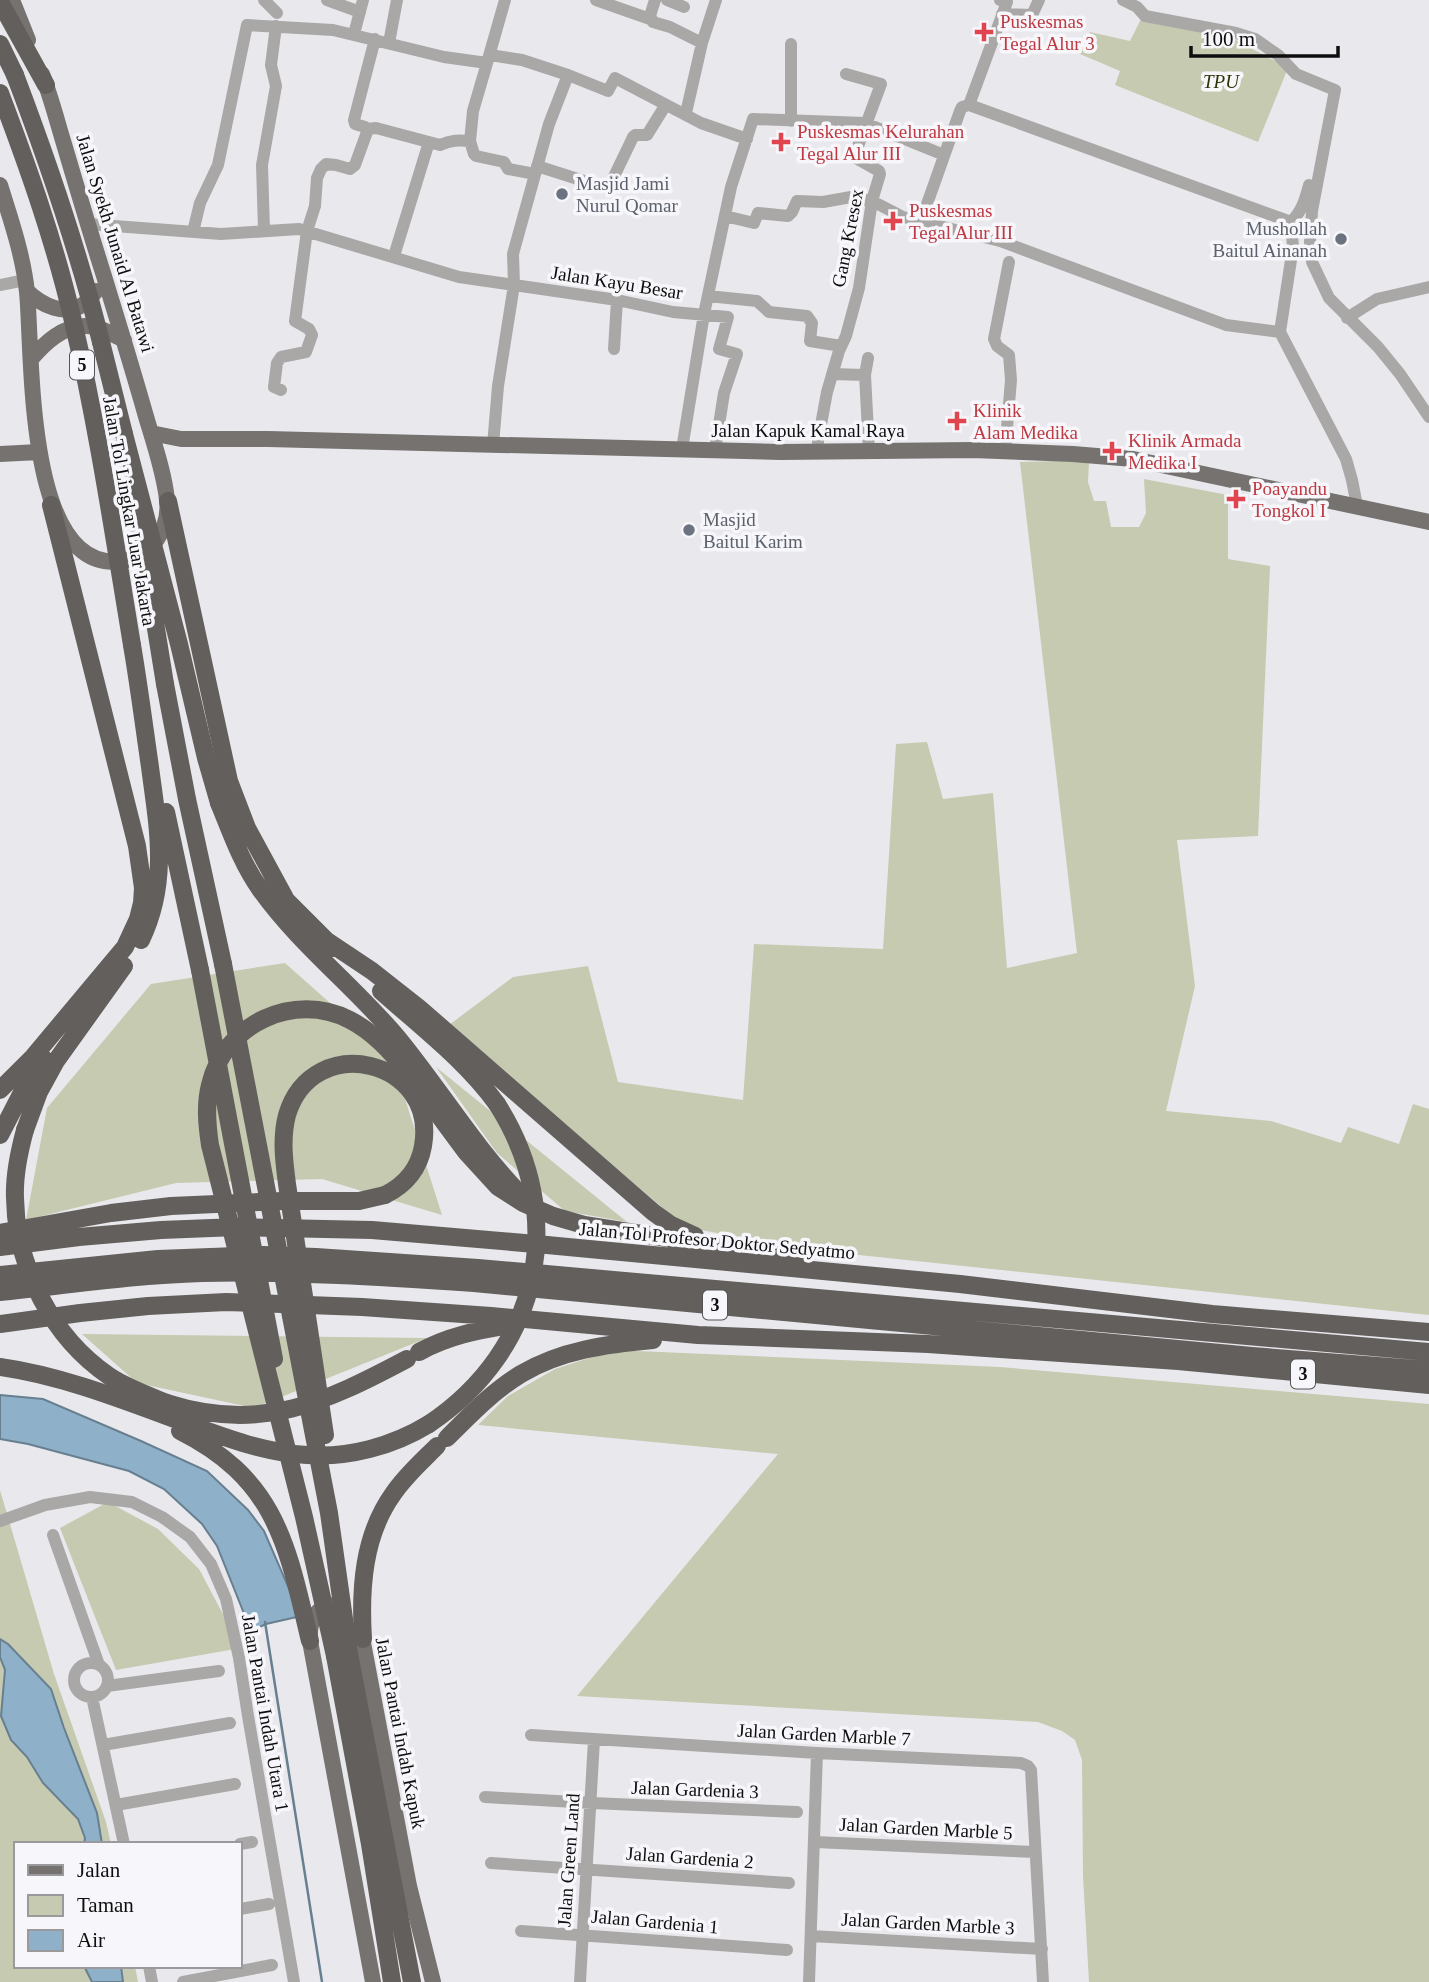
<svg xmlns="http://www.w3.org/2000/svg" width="1429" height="1982" font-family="'Times New Roman',serif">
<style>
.green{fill:#c5cab0}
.water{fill:#8eb0c8;stroke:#687f90;stroke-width:2}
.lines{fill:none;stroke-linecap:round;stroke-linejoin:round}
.stream{stroke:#687f90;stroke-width:2.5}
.minor{stroke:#aaa8a7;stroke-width:12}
.major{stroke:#757270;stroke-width:16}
.highway{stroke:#625f5d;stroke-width:18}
.highway-bridge{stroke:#625f5d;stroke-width:18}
.health-dot{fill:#e0444e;stroke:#f7f6fa;stroke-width:2.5}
.worship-dot{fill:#6b7280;stroke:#f7f6fa;stroke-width:2.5}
.labels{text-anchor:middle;stroke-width:7;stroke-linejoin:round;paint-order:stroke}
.shield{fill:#f7f6fa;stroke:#545456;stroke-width:2}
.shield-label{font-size:18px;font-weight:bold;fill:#0e0e0f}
.health-label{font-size:19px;fill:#be3a42;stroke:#f7f6fa;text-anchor:start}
.park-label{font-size:19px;font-style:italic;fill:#2d3304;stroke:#f7f6fa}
.worship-label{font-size:19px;fill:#5b616d;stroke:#f7f6fa;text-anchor:start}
.street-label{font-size:19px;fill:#0e0e0f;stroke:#f7f6fa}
</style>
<rect width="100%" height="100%" fill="#e9e9ed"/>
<path class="green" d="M1142,17L1234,39L1288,68L1258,142L1115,85L1120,71L1080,54L1090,32L1130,41Z
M1060,461L1089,462L1088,482L1094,501H1106L1111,527H1139L1146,513L1144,479L1228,495V559L1270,566L1258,836L1177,840L1195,986L1166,1111L1271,1121L1341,1143L1348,1127L1399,1144L1413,1104L1429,1109V1315L802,1249L685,1227L449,1025L513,977L588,966L618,1082L743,1100L754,944L883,949L896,744L927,742L943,799L993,793L1007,968L1077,953L1020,462Z
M285,963L392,1058L442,1215L322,1179L176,1183L26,1220L47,1108L151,984Z
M436,1067L627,1222L565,1211L497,1153Z
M82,1334L427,1338L254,1408L137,1383Z
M614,1350L1000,1367L1429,1404V1982H1089L1083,1876L1082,1760L1075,1740L1062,1731L1038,1722L577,1696L778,1454L478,1425L508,1396L555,1369Z
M0,1490L54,1674L106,1822L111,1844H16V1966H135L138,1982H0Z
M108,1502L158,1529L199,1569L241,1648L116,1670L60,1528Z"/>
<path class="water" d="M0,1395L43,1399L141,1441L207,1471L248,1510L264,1531L301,1616L266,1624L251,1631L217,1546L202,1524L164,1489L129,1471L28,1444L0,1439Z
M0,1639L8,1644L51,1689L64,1728L97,1813L102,1844H84L85,1838L78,1819L43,1783L27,1757L11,1740L1,1716L5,1670L0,1657Z
M84,1966H121L123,1982H92Z"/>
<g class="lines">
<path class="stream" d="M265,1622L322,1982"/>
<path class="minor" d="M264,0L277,13
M327,0L360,12
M596,0L650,19
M655,0L650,16L653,22L670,27L702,43
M667,0L684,7
M1123,0L1137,7L1145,16L1236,33L1255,39L1278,55L1296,74L1335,90L1312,211L1310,242L1312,262L1329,298L1378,347L1400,374L1429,417
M1002,14L1032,15L1039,0
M354,34L363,0
M389,43L397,0
M490,55L522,60L568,75L608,91L615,78L701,123L747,139
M972,106L1291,222
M686,113L702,43L716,0
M791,121V44
M367,129L376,128L440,145C451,140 459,140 470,141L474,154L476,156L504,162L508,169L535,174
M470,141L473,111L487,63
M537,166L606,188L609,187L633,137L635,135H647L665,106
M725,216L754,223L758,213L788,216L792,212L797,201L823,202L851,197L872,201L903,217L1000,241L1226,325L1280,332
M921,221L960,111L962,107L969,105L1007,2L1000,0
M1291,222L1293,247L1280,332L1346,459L1352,480L1357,506
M1291,222C1302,211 1305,200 1309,185
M88,224L221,234L299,229L459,277L617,300L673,312L728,317L719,349L737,354L724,393L715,450
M264,230L262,165L276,86L271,65L276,26
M193,232L200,203L218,165L247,25L333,30L444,57L487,63L505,0
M394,256L429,142
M0,285L25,280
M708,296L757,301L769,312L807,316L812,323L810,341L841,346
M1347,318L1377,299L1429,287
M614,349L617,300
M868,358L865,375L869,451
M832,374L865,375
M281,390L274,387L277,363L281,357L306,352L312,335L309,329L295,321L307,231L315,206L317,178L321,169L326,164L336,165L350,169L355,165L367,132L365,127L355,124L354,120L375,39
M493,445L498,386L514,285L513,254L549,124L568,75
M682,449L704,314L731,187L753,119L865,123L944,155
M818,451V441L827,392L839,351L846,336L859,288L872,201L880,174L879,171L854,157L881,84L846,74
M1005,452L1011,380L1009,355L997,346L994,339L1009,262
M0,1521L45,1505L90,1497L132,1502L162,1517L190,1537L211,1564L226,1599L239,1658L248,1716L294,1982
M53,1535L99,1665
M74 1680a17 17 0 1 1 34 0a17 17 0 1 1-34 0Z
M107,1686L219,1671
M92,1697L124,1844
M531,1735L817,1753L1021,1763L1028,1766L1031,1770L1043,1982
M103,1745L230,1723
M485,1797L592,1803L797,1812
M116,1805L235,1784
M815,1842L1035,1852
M240,1844L252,1842
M491,1863L789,1883
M240,1909L269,1904
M521,1931L787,1950
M811,1936L1042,1949
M149,1966L152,1982
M183,1982L272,1965
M580,1982L594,1740
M809,1982L817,1753"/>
<path class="major" d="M12,0L28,40
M0,185C11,220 23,255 27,292C33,352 24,583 127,560C145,556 157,543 164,526C167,518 168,508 167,500C164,471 153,441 145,413C132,367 118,322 104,276C90,232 77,188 64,144C57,121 51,97 42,74
M27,291C41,305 65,317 84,304C88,301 92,295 96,291
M31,359C45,343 63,325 87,326C99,326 113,335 124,340
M151,433L181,439H268L781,452L973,450L1073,454L1133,459L1429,522
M0,454L39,452
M334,1605C313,1608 309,1623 310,1641L373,1982
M360,1627L409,1886L433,1982"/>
<path class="highway" d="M0,2L46,85
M0,44L15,75
M101,342L124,434
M168,501L229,781L247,828L285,898
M132,645C139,686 144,726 150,767C158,828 169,882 141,940
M165,684L187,799L223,964
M219,803C231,832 241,862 260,889C299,944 354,986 397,1037C439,1088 473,1145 518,1192
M166,812L200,970
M277,891L334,948
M327,941L372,971L419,1008L653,1212L671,1225L695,1236
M381,991C421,1027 465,1060 497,1104
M409,1075L466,1152L498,1187L523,1203L553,1216L584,1225L801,1259
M0,1090L33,1057L125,947L138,919L142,903L143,888L137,846L51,505
M25,1130L39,1092L56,1061L124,966
M0,1135L30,1077L43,1058
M0,1233L111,1213L171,1206L283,1201H359L385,1195
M0,1247L79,1237L161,1230L237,1227L372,1230L547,1245L960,1284L1212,1314L1429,1332
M0,1275L158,1259L264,1255L316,1257L478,1268L1429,1352
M0,1292C67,1285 135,1275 202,1273C293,1271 384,1277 474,1283L1252,1356L1429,1370
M0,1324L80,1313L148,1306L226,1302L362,1307L491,1316L698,1335L928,1344L1178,1361L1429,1385
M419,1352C448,1336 478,1330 511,1325
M0,1367C64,1376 128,1402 188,1424C226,1438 266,1453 307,1455C349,1458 393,1446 429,1424
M167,1403C261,1433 324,1403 407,1359
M180,1431C277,1480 287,1545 310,1641
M447,1438C470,1415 493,1391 521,1374C561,1350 608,1344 653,1340
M363,1639C360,1589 363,1536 393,1494C405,1476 422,1461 437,1446
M349,1654L412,1982
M335,1656L370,1844L392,1982"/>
<path class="highway-bridge" d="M15,75C48,162 79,252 101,342
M0,93C28,167 55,243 73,321C98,428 114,537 132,645
M124,434L179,644L206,758L219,803
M140,530L165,684
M223,964L329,1513L349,1654
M200,970L274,1359
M25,1130C19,1152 14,1175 15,1198C16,1267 52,1337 109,1376C127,1388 147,1395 167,1403
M429,1424C540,1350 569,1217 497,1104
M325,1435L287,1184C284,1161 281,1138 287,1115C313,1029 438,1060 423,1146C419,1169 405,1185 385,1195
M335,1656L304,1517L210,1145C207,1125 205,1105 210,1085C224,1024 294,991 350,1020C375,1033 393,1053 409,1075"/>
</g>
<g class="health-dot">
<path d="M980.5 21.5h7v7h7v7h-7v7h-7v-7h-7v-7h7z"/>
<path d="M777.5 131.5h7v7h7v7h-7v7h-7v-7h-7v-7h7z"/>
<path d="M889.5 210.5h7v7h7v7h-7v7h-7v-7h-7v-7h7z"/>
<path d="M953.5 410.5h7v7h7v7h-7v7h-7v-7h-7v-7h7z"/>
<path d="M1108.5 440.5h7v7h7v7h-7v7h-7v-7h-7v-7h7z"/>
<path d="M1232.5 488.5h7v7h7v7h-7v7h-7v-7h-7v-7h7z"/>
</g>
<g class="worship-dot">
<circle cx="562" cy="194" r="7"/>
<circle cx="1341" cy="239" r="7"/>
<circle cx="689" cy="530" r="7"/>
</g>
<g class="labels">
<g class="shield">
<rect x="70" y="350.5" width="24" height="29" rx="5"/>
<rect x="703" y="1290.5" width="24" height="29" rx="5"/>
<rect x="1291" y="1359.5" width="24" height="29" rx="5"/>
</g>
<g class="shield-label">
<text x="82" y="371">5</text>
<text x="715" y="1311">3</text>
<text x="1303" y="1380">3</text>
</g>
<g class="health-label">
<text x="1000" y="28">Puskesmas<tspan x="1000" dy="22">Tegal Alur 3</tspan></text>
<text x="797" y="138">Puskesmas Kelurahan<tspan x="797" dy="22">Tegal Alur III</tspan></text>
<text x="909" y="217">Puskesmas<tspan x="909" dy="22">Tegal Alur III</tspan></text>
<text x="973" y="417">Klinik<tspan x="973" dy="22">Alam Medika</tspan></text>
<text x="1128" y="447">Klinik Armada<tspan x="1128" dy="22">Medika I</tspan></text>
<text x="1252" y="495">Poayandu<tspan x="1252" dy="22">Tongkol I</tspan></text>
</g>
<g class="park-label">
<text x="1221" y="88">TPU</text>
</g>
<g class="worship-label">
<text x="576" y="190">Masjid Jami<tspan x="576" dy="22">Nurul Qomar</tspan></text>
<text x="1327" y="235" text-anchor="end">Mushollah<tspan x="1327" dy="22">Baitul Ainanah</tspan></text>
<text x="703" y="526">Masjid<tspan x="703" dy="22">Baitul Karim</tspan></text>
</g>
<g class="street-label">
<text transform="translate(847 238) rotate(-79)" y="7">Gang Kresex</text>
<text transform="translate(116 243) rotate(73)" y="7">Jalan Syekh Junaid Al Batawi</text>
<text transform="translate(617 282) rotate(9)" y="7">Jalan Kayu Besar</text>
<text x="808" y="437">Jalan Kapuk Kamal Raya</text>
<text transform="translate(130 511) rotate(80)" y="7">Jalan Tol Lingkar Luar Jakarta</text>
<text transform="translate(717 1240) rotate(5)" y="7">Jalan Tol Profesor Doktor Sedyatmo</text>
<text transform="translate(266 1713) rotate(80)" y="7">Jalan Pantai Indah Utara 1</text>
<text transform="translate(401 1733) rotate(79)" y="7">Jalan Pantai Indah Kapuk</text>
<text transform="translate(824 1734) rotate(3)" y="7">Jalan Garden Marble 7</text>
<text transform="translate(695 1789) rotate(2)" y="7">Jalan Gardenia 3</text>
<text transform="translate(926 1828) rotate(3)" y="7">Jalan Garden Marble 5</text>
<text transform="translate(690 1857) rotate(4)" y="7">Jalan Gardenia 2</text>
<text transform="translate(568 1860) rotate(-86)" y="7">Jalan Green Land</text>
<text transform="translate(655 1921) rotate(5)" y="7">Jalan Gardenia 1</text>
<text transform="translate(928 1923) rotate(3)" y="7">Jalan Garden Marble 3</text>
</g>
</g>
<rect x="14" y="1842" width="228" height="126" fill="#f7f6fa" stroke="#9a999c" stroke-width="2"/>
<rect x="28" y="1865" width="35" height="10" fill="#757270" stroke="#9a999c" stroke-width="2"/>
<text x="77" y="1877" font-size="21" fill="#0e0e0f">Jalan</text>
<rect x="28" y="1895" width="35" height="21" fill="#c5cab0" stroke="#9a999c" stroke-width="2"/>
<text x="77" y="1912" font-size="21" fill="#0e0e0f">Taman</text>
<rect x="28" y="1930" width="35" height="21" fill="#8eb0c8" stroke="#9a999c" stroke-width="2"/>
<text x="77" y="1947" font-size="21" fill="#0e0e0f">Air</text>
<path d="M1191 46v10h147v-10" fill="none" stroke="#0e0e0f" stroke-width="3.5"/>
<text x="1202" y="46" font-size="21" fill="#0e0e0f" stroke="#f7f6fa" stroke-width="5" paint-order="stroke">100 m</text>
</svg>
